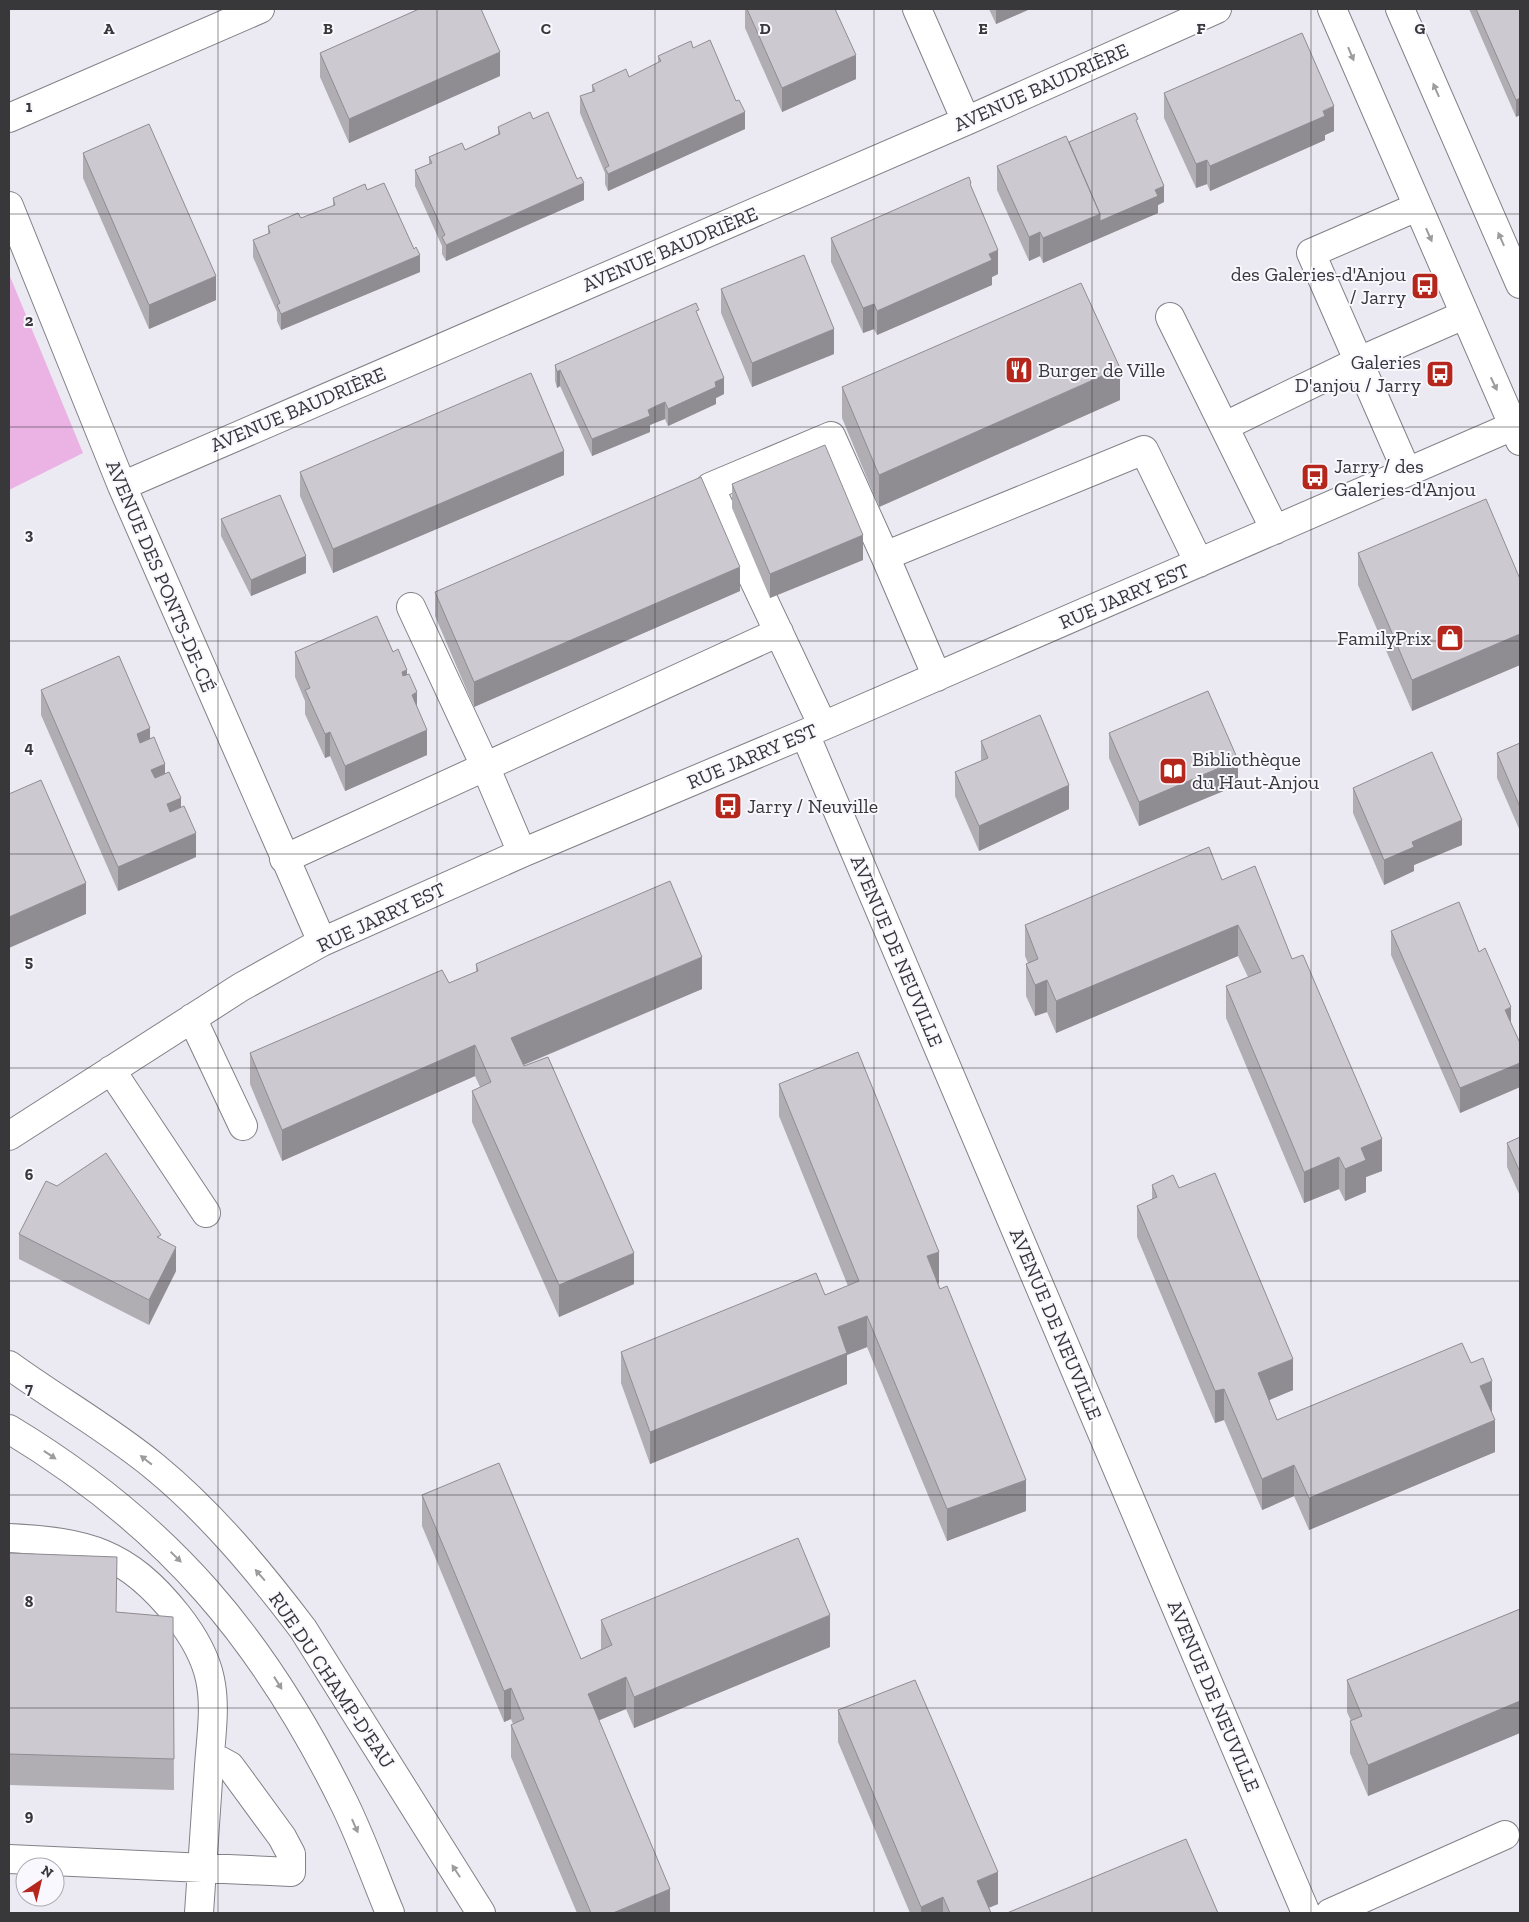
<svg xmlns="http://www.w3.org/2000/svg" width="1529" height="1922" font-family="'Zilla Slab',serif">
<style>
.green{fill:#ebb2e4}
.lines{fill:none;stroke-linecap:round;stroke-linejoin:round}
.minor-casing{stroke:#828188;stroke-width:30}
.minor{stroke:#fff;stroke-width:28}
.wall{fill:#b0adb3}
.shaded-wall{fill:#908d92}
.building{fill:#cdc9d0;stroke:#908d92}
.oneway{fill:#9c9c9d}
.grid{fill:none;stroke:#38383b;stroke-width:1;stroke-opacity:0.55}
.labels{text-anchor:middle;stroke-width:4;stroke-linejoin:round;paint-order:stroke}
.street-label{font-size:20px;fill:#38383b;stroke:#f9f8fe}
.poi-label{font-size:20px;fill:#38383b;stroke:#f9f8fe;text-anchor:start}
.grid-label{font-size:16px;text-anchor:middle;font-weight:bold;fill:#38383b;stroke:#f9f8fe;stroke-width:4;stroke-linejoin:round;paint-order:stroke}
</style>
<rect width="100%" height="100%" fill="#ebeaf2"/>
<path class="green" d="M9,274L83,453L9,490Z"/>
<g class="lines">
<defs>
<path id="minor" d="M917,9L966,121
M1332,9L1520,441
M1400,9L1520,284
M9,118L260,9
M9,206L122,486L322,942
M1170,317L1275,530
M1225,426L1359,361L1464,315
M1407,472L1311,253L1417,207
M122,486L966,121L1217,9
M411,607L485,766L522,853
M937,677L885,556L1144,450L1199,563
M823,726L710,487L831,436L885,556
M805,734L1306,1913
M284,859L779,632
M192,1018L243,1126
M111,1070L206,1213
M9,1136L241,987L322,942L522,853L823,726L1520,423
M9,1365C57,1400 109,1429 155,1467C211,1513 259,1571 303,1629L481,1913
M9,1429C168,1525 264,1639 345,1805C362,1840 375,1877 390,1913
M9,1538C87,1542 127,1552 177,1615C192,1634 205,1655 210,1679C216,1707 211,1737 209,1766C206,1815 202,1864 199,1913
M9,1859L291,1872V1854L282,1837L230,1766L221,1761L210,1759
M1330,1913L1505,1835"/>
</defs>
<use href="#minor" class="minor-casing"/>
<use href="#minor" class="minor"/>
</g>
<path class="wall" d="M745,9H835L856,79L782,112L745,28Z
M989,9H1030L996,24Z
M1469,9H1520V115L1516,117Z
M693,48L745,129L608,191L605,184V173L580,113V96L592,92V85L629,77L658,63V56Z
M320,53L500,76L349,143L320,77Z
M1164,93L1334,131L1325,135V140L1210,191L1207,184L1196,188L1164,118Z
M533,119L584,200L446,261L442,254V246L415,186V170L429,164V157L465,150L498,134V127Z
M1138,125L1164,202L1158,205V213L1043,263L1040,256L1029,261L997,190V166L1069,142Z
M83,153L216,300L149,329L83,178Z
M971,189L998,274L992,277V285L877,335L874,329L863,333L831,262V238Z
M367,190L420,272L281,330L277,321V312L253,257V240L268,234V226L301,218L333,206V198Z
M721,289L834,354L752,387L721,313Z
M699,318L724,394L716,398V404L668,426L665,419L656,422L650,425V432L592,456L560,386L557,388L555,381V365Z
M842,387L1120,400L879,507L842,418Z
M300,472L564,475L333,573L300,496Z
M732,484L863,560L770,598L732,508Z
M221,519L306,573L251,596L221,536Z
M1358,553L1520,579V665L1412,711L1358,585Z
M740,591L474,707L435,616V592Z
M295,652H393L407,675L417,707L427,755L345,791L330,756L325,758L305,714V701L295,677Z
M41,690L150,738L165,774L196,857L118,891L41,715Z
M1109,733L1238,785L1139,826L1109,758Z
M981,741L1069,809L979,851L955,796V772L981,761Z
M1520,743V831L1497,778V753Z
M1353,788L1462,845L1414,865V871L1384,885L1353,813Z
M1222,880L1292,959L1382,1171L1366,1177V1192L1345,1201L1339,1189L1304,1203L1226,1018V986L1248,977L1238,956L1056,1033L1047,1012L1035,1016L1026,996V964L1028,963L1025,956V925Z
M1391,931L1511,1023L1520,1043V1087L1460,1113L1391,955Z
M476,964L702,989L524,1065L634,1284L559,1317L472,1122V1091L480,1087L475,1076L282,1161L250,1084V1053L449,983L476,972Z
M779,1084L939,1283L938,1284L1026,1511L947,1541L867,1347L847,1355V1384L650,1464L621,1383V1352L825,1295L848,1286L779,1116Z
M1520,1137V1196L1507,1167V1143Z
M1152,1185L1179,1188L1293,1390L1269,1400L1277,1420L1492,1412L1491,1413L1495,1452L1309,1530L1294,1496L1262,1510L1224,1420L1215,1423L1137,1237V1206L1152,1199Z
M19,1234L161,1239L176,1271L149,1325L19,1259Z
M422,1495L581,1659L601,1649V1620L830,1647L634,1728L626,1709L599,1720L670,1913H577L511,1757V1725L513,1724L511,1719L504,1722L422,1526Z
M9,1553L117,1557L116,1612L173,1617L174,1790L9,1785Z
M1520,1609V1733L1368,1796L1350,1753V1721H1351L1347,1712V1680Z
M838,1710L998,1904L989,1908L991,1913H910L838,1742Z"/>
<path class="shaded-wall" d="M996,9H1030L996,24Z
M500,52V76L349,143V119Z
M856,55V79L782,112V88Z
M1520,98V115L1516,117V100Z
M1334,106V131L1325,135V140L1210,191V166Z
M745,112V129L608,191V174Z
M1207,160V184L1196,188V164Z
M584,183V200L446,261V245Z
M1164,186V202L1158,205V213L1100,238V221L1155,190Z
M1100,214V238L1043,263V238Z
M1040,232V256L1029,261V237Z
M998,250V274L992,277V285L877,335V311Z
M420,255V272L281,330V314Z
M216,276V300L149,329V305Z
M874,304V329L863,333V308Z
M834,329V354L752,387V363Z
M1120,368V400L879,507V475Z
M560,370V386L557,388V372Z
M724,378V394L716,398V404L668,426V409L715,382Z
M665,402V419L650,425V432L592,456V439L656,406Z
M564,451V475L333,573V549Z
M863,535V560L770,598V574Z
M306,556V573L251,596V580Z
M740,567V591L474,707V682Z
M1520,634V665L1412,711V680Z
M407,670V694L402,672Z
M417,692V717L412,695Z
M150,728V752L137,759V734Z
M427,730V755L345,791V766Z
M330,732V756L325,758V734Z
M1238,760V785L1139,826V802Z
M165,764V788L151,794V770Z
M1069,785V809L979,851V826Z
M181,798V823L167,829V804Z
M1462,820V845L1414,865V871L1384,885V860L1412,842Z
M196,833V857L118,891V867Z
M86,883V914L9,948V917Z
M1238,925V956L1056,1033V1001Z
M702,957V989L511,1070V1038Z
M1047,980V1012L1035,1016V985Z
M1511,1007V1032L1505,1010Z
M475,1045V1076L282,1161V1130Z
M1520,1063V1087L1460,1113V1088Z
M1382,1139V1171L1366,1177V1192L1345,1201V1169L1361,1148Z
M1339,1157V1189L1304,1203V1172Z
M176,1247V1271L149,1325V1300Z
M939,1252V1283L927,1288V1256Z
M634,1253V1284L559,1317V1285Z
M867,1316V1347L847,1355V1384L650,1464V1432L838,1327Z
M1293,1359V1390L1258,1405V1373Z
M1492,1381V1412L1480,1417V1386Z
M1224,1389V1420L1215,1423V1391Z
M1495,1420V1452L1309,1530V1498Z
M1294,1465V1496L1262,1510V1479Z
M1026,1480V1511L947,1541V1509Z
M830,1615V1647L634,1728V1697Z
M626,1677V1709L588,1725V1694Z
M511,1688V1719L504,1722V1691Z
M1520,1701V1733L1368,1796V1765Z
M998,1872V1904L977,1912V1881Z
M670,1889V1913H613Z
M943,1897V1913H921V1907Z"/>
<path class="building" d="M419,9H481L500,52L349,119L320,53Z
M747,9H835L856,55L782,88Z
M1476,9H1520V98L1516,100Z
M1302,33L1334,106L1323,111L1325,116L1210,166L1207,160L1196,164L1164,93Z
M710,40L736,101L739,100L745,112L608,174L605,168L609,166L580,96L595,91L592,85L626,69L629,77L661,61L658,56L691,41L693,48Z
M530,112L533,119L548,112L577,179L581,177L584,183L446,245L442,237L445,235L415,170L432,163L429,157L462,143L465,150L500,134L498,127Z
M1135,113L1138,119L1136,120L1164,186L1155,190L1158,196L1100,221V214L1069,142Z
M149,124L216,276L149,305L83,153Z
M1066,136L1100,214L1043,238L1040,232L1029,237L997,166Z
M969,177L971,183L970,184L998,250L989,254L992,260L877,311L874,304L863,308L831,238Z
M384,183L414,249L416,247L420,255L281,314L277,305L280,303L253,240L270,233L268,226L298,213L301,218L335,205L333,198L365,184L367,190Z
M804,255L834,329L752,363L721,289Z
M1081,283L1120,368L879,475L842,387Z
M696,303L699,310L696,311L724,378L715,382L716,387L668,409L665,402L656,406L648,410L650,416L592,439L560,370L557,372L555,365Z
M531,373L564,451L333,549L300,472Z
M825,445L863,535L770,574L732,484Z
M701,477L740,567L474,682L435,592Z
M280,495L306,556L251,580L221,519Z
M1486,499L1520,579V634L1412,680L1358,553Z
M377,616L393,652L398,649L407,670L402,672L403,676L409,674L417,692L412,695L427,730L345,766L330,732L325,734L305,690L310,688L295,652Z
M119,656L150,728L137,734L140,743L154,737L165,764L151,770L155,778L169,772L181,798L167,804L170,812L184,806L196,833L118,867L41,690Z
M1208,691L1238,760L1139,802L1109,733Z
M1040,715L1069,785L979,826L955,772L988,758L981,741Z
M1520,743V807L1497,753Z
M1432,752L1462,820L1412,842L1414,847L1384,860L1353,788Z
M41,780L86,883L9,917V794Z
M1209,847L1222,880L1255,866L1292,959L1303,955L1382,1139L1361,1148L1366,1160L1345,1169L1339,1157L1304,1172L1226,986L1261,972L1238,925L1056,1001L1047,980L1035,985L1026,964L1038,959L1025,925Z
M670,881L702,957L511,1038L524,1066L548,1057L634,1253L559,1285L472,1091L491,1082L475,1045L282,1130L250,1053L442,970L449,983L478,971L476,964Z
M1459,902L1479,952L1485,948L1511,1007L1505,1010L1520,1043V1063L1460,1088L1391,931Z
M858,1052L939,1252L927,1256L940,1289L947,1286L1026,1480L947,1509L867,1316L838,1327L847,1353L650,1432L621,1352L816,1273L825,1295L859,1281L779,1084Z
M1520,1137V1172L1507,1143Z
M106,1153L161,1235L157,1237L176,1247L149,1300L19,1234L46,1181L57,1186Z
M1215,1173L1293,1359L1258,1373L1277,1420L1462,1343L1471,1363L1483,1358L1492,1381L1480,1386L1495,1420L1309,1498L1294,1465L1262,1479L1224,1389L1215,1391L1137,1206L1157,1197L1152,1185L1173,1175L1179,1188Z
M499,1463L581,1659L612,1645L601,1620L798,1538L830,1615L634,1697L626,1677L588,1694L670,1889L613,1913H591L511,1725L524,1719L511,1688L504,1691L422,1495Z
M9,1553L117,1557L116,1612L173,1617L174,1759L9,1754Z
M1520,1609V1701L1368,1765L1350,1721L1362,1716L1347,1680Z
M915,1680L998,1872L977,1881L991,1913H950L943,1897L921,1907L838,1710Z
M1186,1839L1218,1913H1007Z"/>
<defs><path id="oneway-solid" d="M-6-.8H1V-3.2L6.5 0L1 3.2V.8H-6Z" transform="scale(1.25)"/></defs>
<g class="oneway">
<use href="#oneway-solid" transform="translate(1351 54) rotate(67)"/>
<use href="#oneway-solid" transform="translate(1436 90) rotate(-114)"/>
<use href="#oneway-solid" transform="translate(1429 235) rotate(66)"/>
<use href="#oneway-solid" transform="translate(1501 239) rotate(-114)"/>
<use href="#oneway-solid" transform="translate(1494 384) rotate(65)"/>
<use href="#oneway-solid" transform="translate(50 1455) rotate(34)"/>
<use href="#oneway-solid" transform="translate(146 1460) rotate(-142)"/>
<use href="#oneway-solid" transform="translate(176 1557) rotate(44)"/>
<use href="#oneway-solid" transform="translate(260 1575) rotate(-131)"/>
<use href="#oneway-solid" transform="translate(278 1683) rotate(58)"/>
<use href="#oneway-solid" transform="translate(355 1826) rotate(66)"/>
<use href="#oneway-solid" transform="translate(456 1871) rotate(-123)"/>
</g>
<path class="grid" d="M218,9V1913M437,9V1913M655,9V1913M874,9V1913M1092,9V1913M1311,9V1913M9,214H1520M9,427H1520M9,641H1520M9,854H1520M9,1068H1520M9,1281H1520M9,1495H1520M9,1708H1520"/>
<defs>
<symbol id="bus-square" viewBox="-11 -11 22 22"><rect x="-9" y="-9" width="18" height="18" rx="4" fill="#b5271c" stroke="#f9f8fe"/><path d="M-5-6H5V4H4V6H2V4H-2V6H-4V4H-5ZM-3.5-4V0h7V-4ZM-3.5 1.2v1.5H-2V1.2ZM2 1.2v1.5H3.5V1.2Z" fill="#fff"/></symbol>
<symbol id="restaurant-square" viewBox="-11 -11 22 22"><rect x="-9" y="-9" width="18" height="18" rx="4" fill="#b5271c" stroke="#f9f8fe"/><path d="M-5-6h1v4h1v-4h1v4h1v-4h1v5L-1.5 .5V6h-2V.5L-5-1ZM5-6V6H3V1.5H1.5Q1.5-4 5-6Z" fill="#fff"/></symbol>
<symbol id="shop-square" viewBox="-11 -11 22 22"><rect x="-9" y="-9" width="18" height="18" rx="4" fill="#b5271c" stroke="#f9f8fe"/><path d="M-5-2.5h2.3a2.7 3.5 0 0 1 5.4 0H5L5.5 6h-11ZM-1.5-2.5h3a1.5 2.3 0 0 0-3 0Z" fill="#fff"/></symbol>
<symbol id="library-square" viewBox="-11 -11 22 22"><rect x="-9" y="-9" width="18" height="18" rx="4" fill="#b5271c" stroke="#f9f8fe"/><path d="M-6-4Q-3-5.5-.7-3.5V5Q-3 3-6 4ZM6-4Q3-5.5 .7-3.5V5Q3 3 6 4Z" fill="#fff"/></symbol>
</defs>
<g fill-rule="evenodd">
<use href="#bus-square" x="1409" y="270" width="32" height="32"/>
<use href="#restaurant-square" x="1003" y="354" width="32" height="32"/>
<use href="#bus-square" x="1424" y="358" width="32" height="32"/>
<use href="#bus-square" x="1299" y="461" width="32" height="32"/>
<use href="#shop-square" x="1434" y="622" width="32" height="32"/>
<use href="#library-square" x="1157" y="755" width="32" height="32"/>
<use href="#bus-square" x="712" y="790" width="32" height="32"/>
</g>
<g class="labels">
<g class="street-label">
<text transform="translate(1041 87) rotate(-24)" y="7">AVENUE BAUDRIÈRE</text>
<text transform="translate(670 249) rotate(-23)" y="7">AVENUE BAUDRIÈRE</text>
<text transform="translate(298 409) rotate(-23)" y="7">AVENUE BAUDRIÈRE</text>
<text transform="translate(161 576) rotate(67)" y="7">AVENUE DES PONTS-DE-CÉ</text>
<text transform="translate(1124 596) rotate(-23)" y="7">RUE JARRY EST</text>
<text transform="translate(752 756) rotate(-23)" y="7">RUE JARRY EST</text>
<text transform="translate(381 917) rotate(-25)" y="7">RUE JARRY EST</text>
<text transform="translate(897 951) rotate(67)" y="7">AVENUE DE NEUVILLE</text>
<text transform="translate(1056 1324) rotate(67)" y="7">AVENUE DE NEUVILLE</text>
<text transform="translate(332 1680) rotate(56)" y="7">RUE DU CHAMP-D'EAU</text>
<text transform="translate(1214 1696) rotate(67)" y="7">AVENUE DE NEUVILLE</text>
</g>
<g class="poi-label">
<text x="1406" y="281" text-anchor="end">des Galeries-d'Anjou<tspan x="1406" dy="23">/ Jarry</tspan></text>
<text x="1421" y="369" text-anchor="end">Galeries<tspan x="1421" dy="23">D'anjou / Jarry</tspan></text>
<text x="1038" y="377">Burger de Ville</text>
<text x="1334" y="473">Jarry / des<tspan x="1334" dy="23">Galeries-d'Anjou</tspan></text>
<text x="1431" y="645" text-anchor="end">FamilyPrix</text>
<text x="1192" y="766">Bibliothèque<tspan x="1192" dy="23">du Haut-Anjou</tspan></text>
<text x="747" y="813">Jarry / Neuville</text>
</g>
</g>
<g class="grid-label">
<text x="109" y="34">A</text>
<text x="328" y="34">B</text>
<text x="546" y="34">C</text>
<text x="765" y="34">D</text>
<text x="983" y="34">E</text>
<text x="1201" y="34">F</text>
<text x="1420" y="34">G</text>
<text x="29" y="112">1</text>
<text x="29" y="326">2</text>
<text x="29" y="540">3</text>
<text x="29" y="753">4</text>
<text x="29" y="967">5</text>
<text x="29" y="1180">6</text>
<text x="29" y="1394">7</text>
<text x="29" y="1607">8</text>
<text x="29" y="1821">9</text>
</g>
<rect width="1529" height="1922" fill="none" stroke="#38383b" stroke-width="20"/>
<g transform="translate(40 1882) rotate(35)"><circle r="24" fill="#f9f8fe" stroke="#acabb0"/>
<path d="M0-4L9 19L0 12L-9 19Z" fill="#b5271c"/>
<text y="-8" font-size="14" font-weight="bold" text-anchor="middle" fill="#38383b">N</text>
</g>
</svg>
